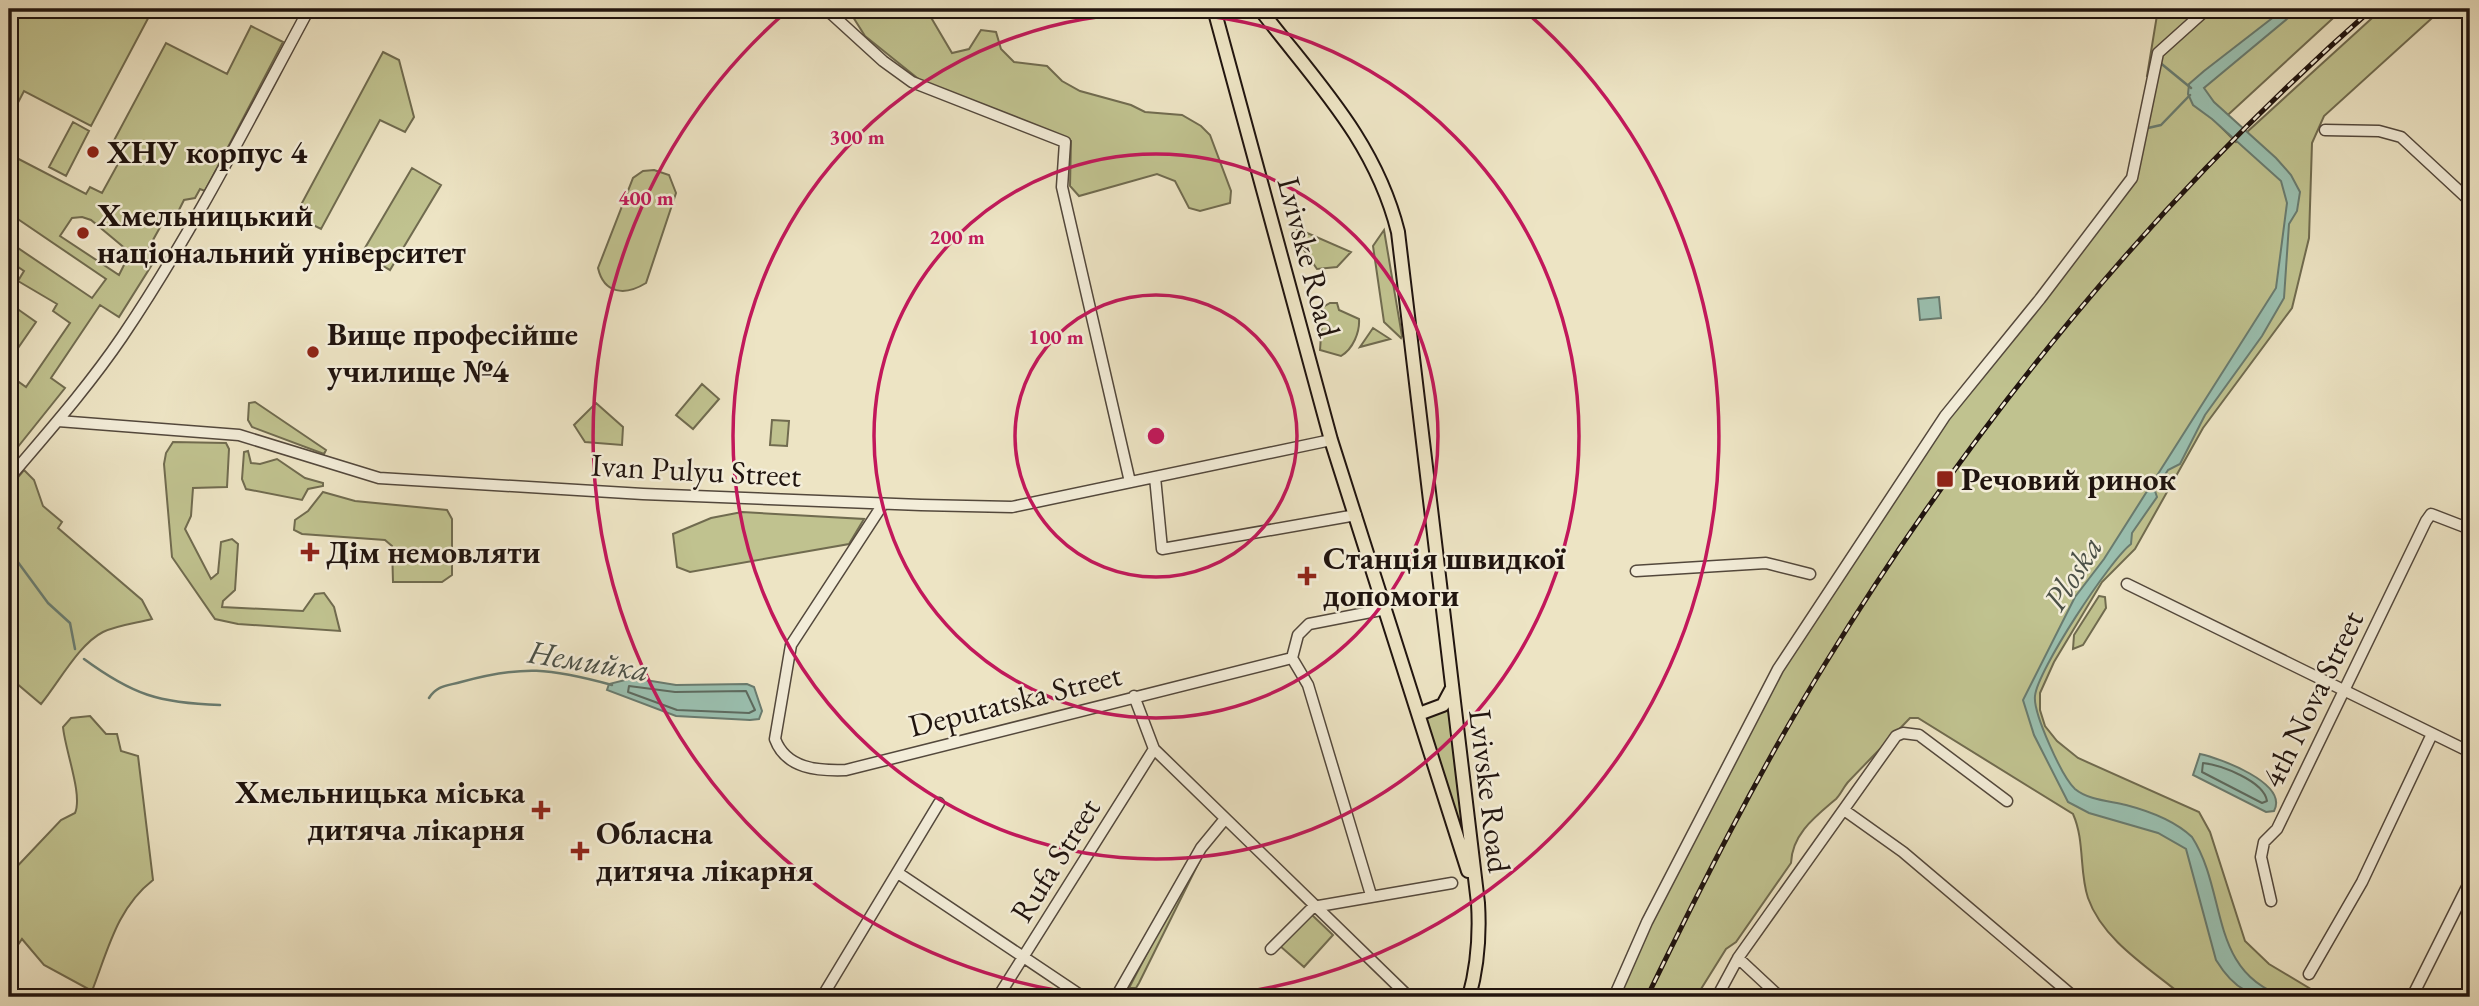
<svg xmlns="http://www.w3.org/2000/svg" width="2479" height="1006" font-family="'EB Garamond',serif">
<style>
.green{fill:#c0c28f;stroke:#706b4f;stroke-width:2;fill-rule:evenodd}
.water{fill:#9abfaf;stroke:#697b6f;stroke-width:2}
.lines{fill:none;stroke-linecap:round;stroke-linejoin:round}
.shore{stroke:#5d6a5f;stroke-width:2}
.stream{stroke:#697b6f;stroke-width:2.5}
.minor-casing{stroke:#53483c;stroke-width:13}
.major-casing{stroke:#20140f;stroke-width:16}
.minor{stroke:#f3edd9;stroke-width:10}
.major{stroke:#ede4c4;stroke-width:12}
.rail-casing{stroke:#20140f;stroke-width:5}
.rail{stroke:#f3edd9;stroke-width:2.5;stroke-dasharray:8;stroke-linecap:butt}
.ring{fill:none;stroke:#c2185b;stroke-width:3.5}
.poi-dot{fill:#8f2418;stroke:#f3edd9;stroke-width:2.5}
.labels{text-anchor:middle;stroke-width:5;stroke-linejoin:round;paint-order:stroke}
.poi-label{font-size:32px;font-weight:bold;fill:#20140f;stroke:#f3edd9;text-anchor:start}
.street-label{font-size:32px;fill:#20140f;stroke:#f3edd9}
.water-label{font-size:33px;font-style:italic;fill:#4b5047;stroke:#f3edd9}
.centre{fill:#c2185b;stroke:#f3edd9;stroke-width:3.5}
.ring-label{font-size:21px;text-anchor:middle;font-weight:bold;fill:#c2185b;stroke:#f3edd9;stroke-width:5;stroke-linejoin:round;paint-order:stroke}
</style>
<rect width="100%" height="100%" fill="#ede4c4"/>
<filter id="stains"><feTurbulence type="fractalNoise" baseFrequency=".00286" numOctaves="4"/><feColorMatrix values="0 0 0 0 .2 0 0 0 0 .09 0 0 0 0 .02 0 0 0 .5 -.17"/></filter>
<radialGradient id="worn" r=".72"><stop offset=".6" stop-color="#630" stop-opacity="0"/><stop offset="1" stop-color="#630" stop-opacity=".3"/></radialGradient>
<path class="green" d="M9,9H153L91,126L24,91L9,120Z
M848,9H926L952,53L969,49L981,30L996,32L1001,49L1014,62L1047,66L1062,81L1080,91L1131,105L1145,112L1182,115L1201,126L1210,135L1231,191L1230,203L1200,211L1189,208L1175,181L1157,174L1079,196L1070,186L1071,141L921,81L865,36Z
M2158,9H2343L2218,124L2236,142L2382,9H2442L2324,116L2312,143L2309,238L2292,308L2203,428L2135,549L2102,582L2054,662L2040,693V710L2045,726L2057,741L2078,758L2199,812L2210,832L2245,941L2269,964L2324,997H2184C2151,969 2103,941 2088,898C2079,871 2085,841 2073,814L1918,718H1910C1890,739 1869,760 1849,781C1844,786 1841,794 1836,799C1815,817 1792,834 1791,863L1736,942L1726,949L1696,997H1614L1778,669L1912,462L2132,178L2152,77L2147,76Z
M251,26L283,42L205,191L200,189L195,198L184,200L176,216L168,213L148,249L158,255L119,317L100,305L51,378L65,388L9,458V375L26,387L70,323L53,311L57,304L18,281L24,271L18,267L12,276L9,274V242L92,298L106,279L9,213V154L86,194L90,187L102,193L124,153L111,146L166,43L227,74ZM82,217L91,220L127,250L128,257L119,275L60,236L72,218Z
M383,52L399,60L414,117L405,132L380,120L321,229L295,216Z
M73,122L89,131L66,176L49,167Z
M412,168L441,185L390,270L362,253Z
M654,170L669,175L676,193L646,283C625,296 604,294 598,268L633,178L643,171Z
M1298,229L1351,252L1337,267L1317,269L1293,234Z
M1384,230L1402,336L1401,338L1384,322L1373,246Z
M9,303L36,322L18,348L9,341Z
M1330,303H1337L1339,310L1359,319C1360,332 1353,349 1341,356L1320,350L1323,307Z
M1373,328L1390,339L1360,347Z
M702,384L719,399L693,429L676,415Z
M255,402L326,450L324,454L252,427L248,420L249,403Z
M596,403L623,427L622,445L585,442L574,425Z
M772,420L789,421L787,446L770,445Z
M173,442L226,443L229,449L227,487L193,488L191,516L185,529L211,579L218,573L221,542L232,539L238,544L235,590L223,601L222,607L303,611L315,594L324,593L334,607L340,631L238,624L215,619L172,557L164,464L166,453Z
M248,451L251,463L260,464L277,459L305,478L323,483V486L308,489L302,500L246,489L242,479L244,452Z
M24,470L34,480L43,506L62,522L58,528L142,600L152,619C137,623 118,625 103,632C79,644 59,682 41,704L9,677V488Z
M323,492L355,501L447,510L452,519V575L442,582H393L392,546L385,540L302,534L294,530L295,520L308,511Z
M742,512L864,519L849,544L690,572L677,567L673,534L711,518Z
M2099,596L2105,597L2106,608L2083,645L2073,649L2074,635Z
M1451,690L1478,903L1419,714L1437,709Z
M90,716L106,734H117L121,751L138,756L153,880C117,908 108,950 92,991L44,965L22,939L9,958V875L61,820L75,813C83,795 65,750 63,727L71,718Z
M1203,854L1139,983L1136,988H1129L1183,884Z
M1310,913L1333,935L1304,967L1280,946Z"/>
<path class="water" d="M2284,9H2299L2204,88L2214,102L2276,158L2291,175L2300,192L2297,211L2289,224L2284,298L2262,336L2205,415L2180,464L2168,470L2155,491L2157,497L2132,533L2131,544C2110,560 2037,671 2035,696C2033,713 2062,777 2075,789C2088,800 2110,801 2126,805C2149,811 2174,820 2192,837C2228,893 2208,972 2285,997C2251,997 2235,991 2216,960L2186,849L2158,833L2089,813L2068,802L2034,735L2023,700L2075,597L2104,559L2276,288L2287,203L2281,181L2212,119L2193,105L2188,94L2189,84L2204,71Z
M1939,297L1941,318L1920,320L1918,299Z
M633,678L676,685L747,684L754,687L762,711L759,719L750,720L676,716L607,690L609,684Z
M2200,754C2219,758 2289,783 2274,811L2266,812L2193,775Z"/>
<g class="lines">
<path class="shore" d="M629,686L675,692L746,691L755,710L749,713L677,710L628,692Z
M2203,763C2221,765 2264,781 2267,801L2262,803L2202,772Z"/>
<path class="stream" d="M2158,61L2191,88
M2148,128L2161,125L2190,95
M9,550L48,603L70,623L75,649
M84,659C133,695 159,703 220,705
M429,698C437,685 447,686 461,682C523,665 550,668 612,685"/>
<defs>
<path id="minor" d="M826,9L883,61L912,82L1065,142L1062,187L1130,482
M2325,130L2379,131L2401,137L2470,201
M58,421L239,435L379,478L643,494L921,505L1012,507L1331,440
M1155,477L1162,549L1356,515
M9,478C48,432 88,387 122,337C193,232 249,120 309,9
M883,504L791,645L775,739C786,769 818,771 846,770L1292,658L1308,685L1371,895
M1636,571L1766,563L1810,574
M2127,584L2470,752
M1292,658L1298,635L1309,624L1386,609
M1134,696L1154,749L1409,997
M1844,810L1903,852L2074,997
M898,873L1083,997
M2271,901L2261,857L2264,842L2277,829L2426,521L2431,514L2470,529
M1271,949L1313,907L1452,883
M1738,958L1780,997
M2309,974L2362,882L2432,734
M822,997L939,803
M998,997L1154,749
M1116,997L1201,848L1224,820
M1614,997L1647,922L1778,669L1945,416L2040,299L2132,178L2158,53L2207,9
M1717,997L1738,958L1896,736L1903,733L1919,735L2007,801
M2412,997L2470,881"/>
<path id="major" d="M1214,9L1331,440L1468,871
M1260,9C1315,81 1375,140 1398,232L1478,903C1480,936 1478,965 1469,997
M1419,714L1443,705L1451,690"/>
</defs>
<use href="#minor" class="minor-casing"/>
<use href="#major" class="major-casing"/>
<use href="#minor" class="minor"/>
<use href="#major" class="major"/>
<defs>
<path id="rail" d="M1647,997C1702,884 1759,771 1825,664C1974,421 2158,197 2372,9"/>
</defs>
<use href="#rail" class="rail-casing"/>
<use href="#rail" class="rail"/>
</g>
<g class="ring">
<circle cx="1156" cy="436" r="141"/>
<circle cx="1156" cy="436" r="282"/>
<circle cx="1156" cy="436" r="423"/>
<path d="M1107 997A563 563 0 0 1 787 11M1525 11A563 563 0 0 1 1205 997"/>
</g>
<g class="poi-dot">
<circle cx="93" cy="152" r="7"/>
<circle cx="83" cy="233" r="7"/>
<circle cx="313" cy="352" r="7"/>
<rect x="1936" y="470" width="18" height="18" rx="3.5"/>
<path d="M306.5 541.5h7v7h7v7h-7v7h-7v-7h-7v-7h7z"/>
<path d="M1303.5 565.5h7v7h7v7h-7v7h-7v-7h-7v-7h7z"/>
<path d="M537.5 799.5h7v7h7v7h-7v7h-7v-7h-7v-7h7z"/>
<path d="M576.5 840.5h7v7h7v7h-7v7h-7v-7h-7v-7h7z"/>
</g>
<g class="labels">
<g class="poi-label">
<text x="107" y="163">ХНУ корпус 4</text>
<text x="97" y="226">Хмельницький<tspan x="97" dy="37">національний університет</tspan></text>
<text x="327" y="345">Вище професійше<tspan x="327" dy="37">училище №4</tspan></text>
<text x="1961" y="490">Речовий ринок</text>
<text x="326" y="563">Дім немовляти</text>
<text x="1323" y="569">Станція швидкої<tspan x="1323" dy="37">допомоги</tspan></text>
<text x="525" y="803" text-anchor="end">Хмельницька міська<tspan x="525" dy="37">дитяча лікарня</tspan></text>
<text x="596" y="844">Обласна<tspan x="596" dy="37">дитяча лікарня</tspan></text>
</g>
<g class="street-label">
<text transform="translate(1309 257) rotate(75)" y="11">Lvivske Road</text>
<text transform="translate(696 470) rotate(3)" y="11">Ivan Pulyu Street</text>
<text transform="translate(2312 699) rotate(-64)" y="11">4th Nova Street</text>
<text transform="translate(1015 700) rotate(-14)" y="11">Deputatska Street</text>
<text transform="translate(1490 791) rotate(83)" y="11">Lvivske Road</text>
<text transform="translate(1055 860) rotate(-58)" y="11">Rufa Street</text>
</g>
<g class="water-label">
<text transform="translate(2072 573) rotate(-58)" y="12">Ploska</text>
<text transform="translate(589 660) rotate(9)" y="12">Немийка</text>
</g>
</g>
<circle cx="1156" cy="436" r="10" class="centre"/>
<g class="ring-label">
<text x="857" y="144">300 m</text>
<text x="646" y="205">400 m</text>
<text x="957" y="244">200 m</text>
<text x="1056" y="344">100 m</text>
</g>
<rect width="2479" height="1006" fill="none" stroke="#ede4c4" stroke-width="35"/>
<rect x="10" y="10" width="2458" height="985" fill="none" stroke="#20140f" stroke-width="3.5"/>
<rect x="18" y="18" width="2444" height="971" fill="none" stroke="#20140f" stroke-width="2"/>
<rect width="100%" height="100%" filter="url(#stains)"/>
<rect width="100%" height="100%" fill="url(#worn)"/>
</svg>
